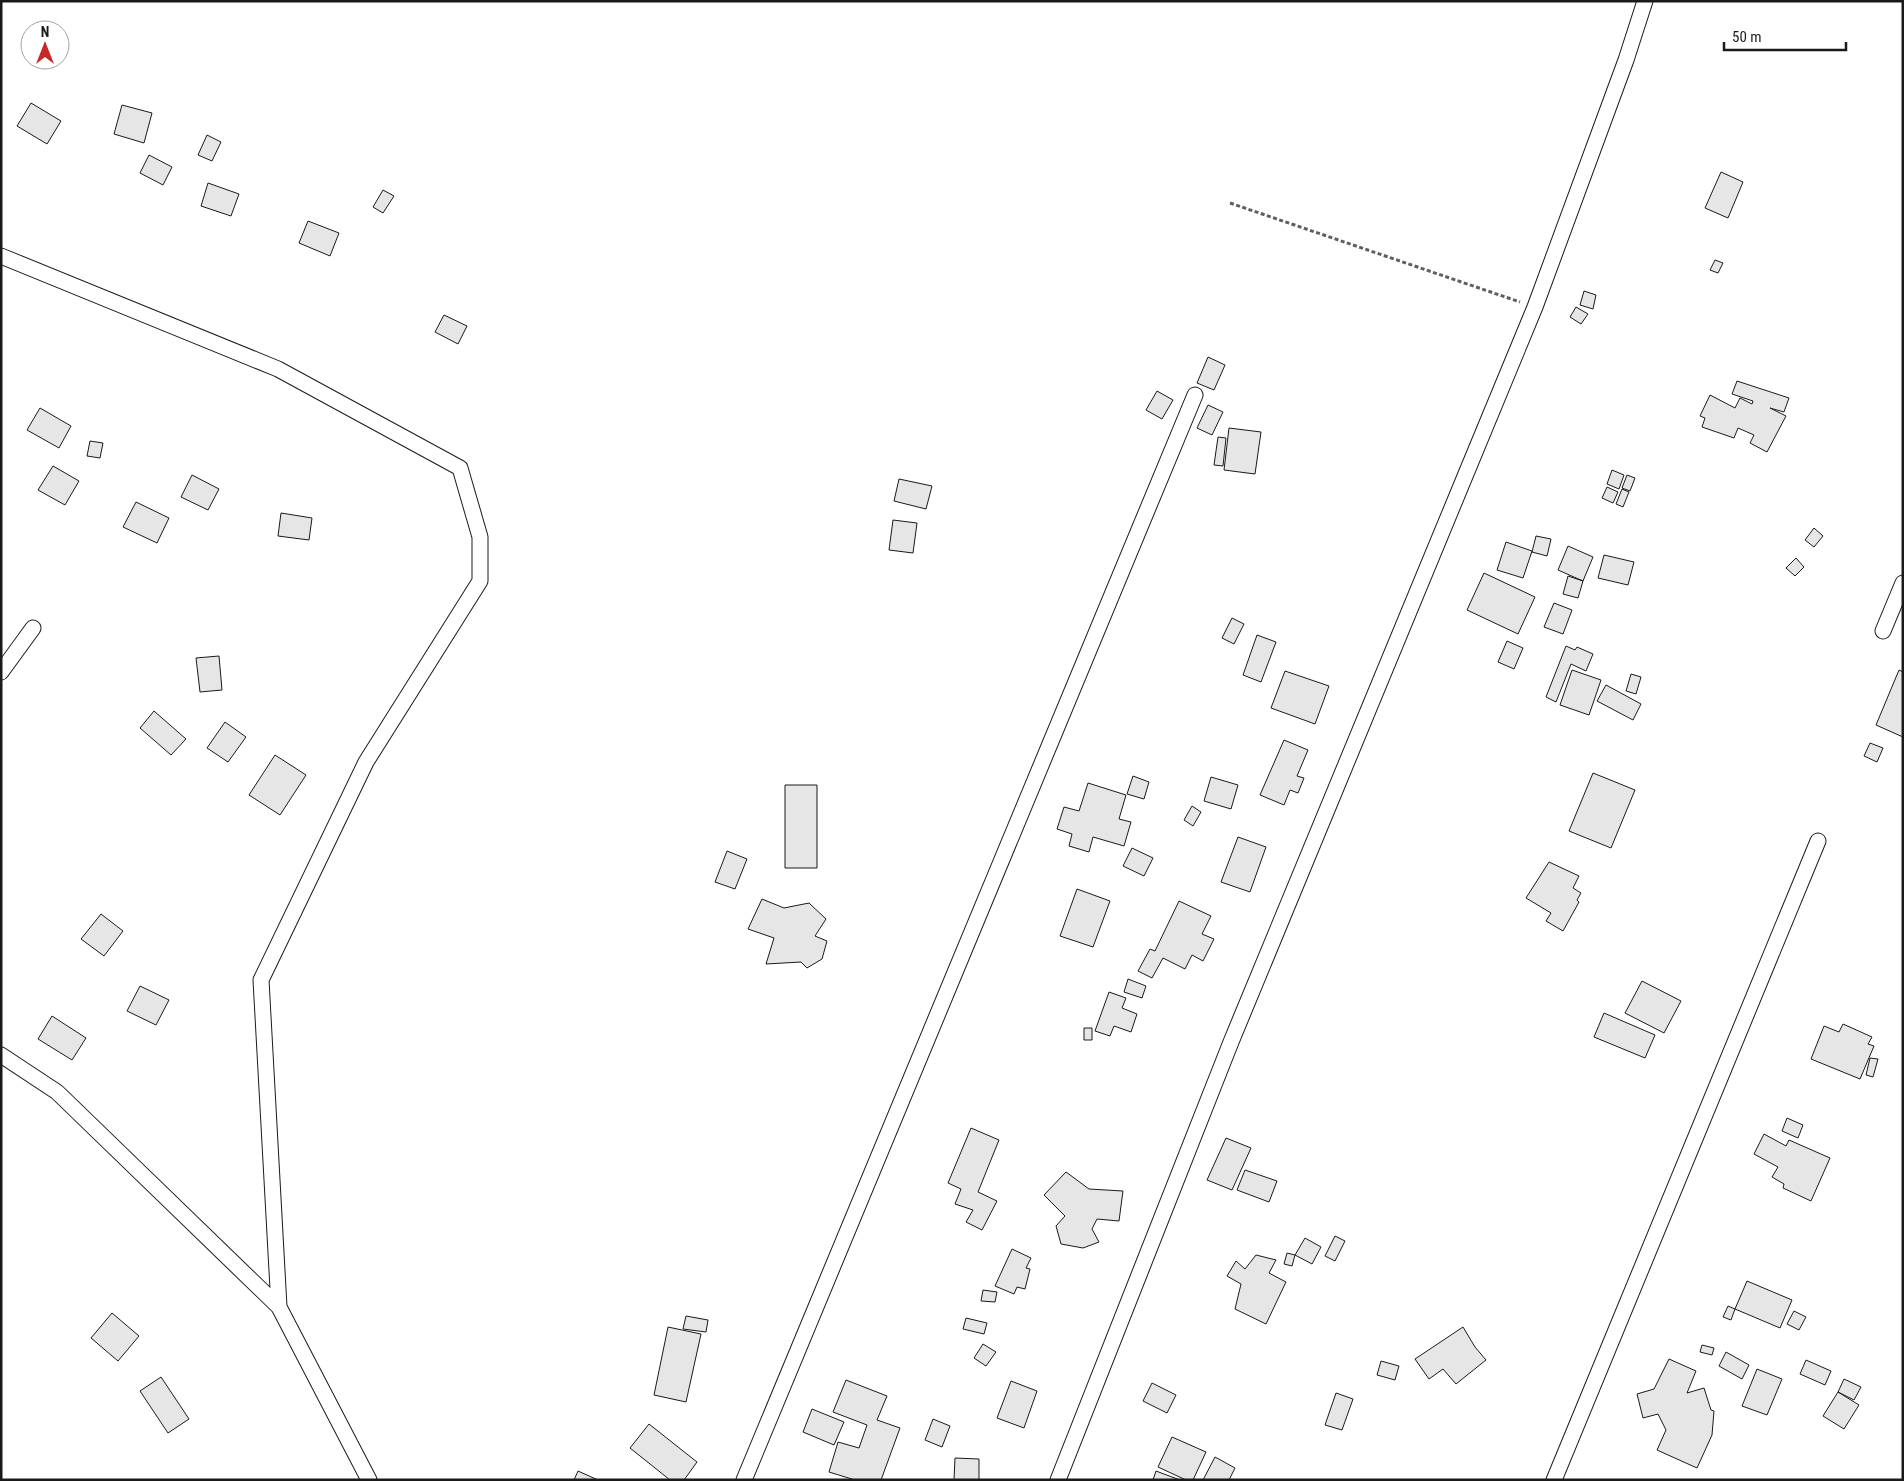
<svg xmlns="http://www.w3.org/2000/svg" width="1904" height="1481" font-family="'Roboto Condensed',sans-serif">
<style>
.building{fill:#e6e6e6;stroke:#1a1a1a}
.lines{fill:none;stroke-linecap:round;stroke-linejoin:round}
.minor-casing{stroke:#1a1a1a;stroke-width:17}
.path{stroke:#5f5f5f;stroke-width:3;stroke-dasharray:4 2.5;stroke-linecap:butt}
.minor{stroke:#fff;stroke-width:15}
</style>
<rect width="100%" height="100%" fill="#fff"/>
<path class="building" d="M31,103L61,121L47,144L17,126Z
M122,105L152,113L144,143L114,134Z
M207,135L221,142L212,161L198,155Z
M149,155L172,167L163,185L140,173Z
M1721,172L1743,182L1728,218L1705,208Z
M208,183L239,194L231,216L201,206Z
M383,190L394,196L383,213L373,207Z
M308,221L339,233L330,256L299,243Z
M1715,260L1723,263L1718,273L1710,270Z
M1584,291L1596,295L1593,309L1580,305Z
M1576,307L1588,314L1581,324L1570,317Z
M444,315L467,326L458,344L435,332Z
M1208,357L1225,365L1214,390L1197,383Z
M1737,381L1789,398L1784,412L1770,408L1786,416L1767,452L1750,443L1754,435L1738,428L1734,438L1702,427L1705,418L1700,416L1710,395L1735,408L1740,398L1752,404L1753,401L1732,394Z
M1157,391L1173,400L1162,419L1146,410Z
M1208,405L1223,412L1212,435L1197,428Z
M40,408L71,426L59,448L27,430Z
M1229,428L1261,432L1255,474L1224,470Z
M1218,437L1226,438L1223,466L1214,465Z
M90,441L103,443L100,458L87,456Z
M53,466L79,481L65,505L38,490Z
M1612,470L1624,475L1619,489L1607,484Z
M192,475L219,489L208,510L181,497Z
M1627,475L1635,478L1630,491L1622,488Z
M899,479L932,486L926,509L894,501Z
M1607,487L1618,492L1613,503L1602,498Z
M1622,489L1629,492L1623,507L1616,504Z
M136,502L169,518L157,543L123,527Z
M281,513L312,518L309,540L278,536Z
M893,520L917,523L913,553L889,550Z
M1814,528L1823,536L1814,547L1805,540Z
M1536,536L1551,539L1547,556L1532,552Z
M1506,542L1532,551L1523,578L1497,570Z
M1568,546L1593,557L1583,581L1558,570Z
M1604,555L1634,562L1628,585L1598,578Z
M1796,558L1804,567L1795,576L1786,568Z
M1484,573L1535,597L1518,634L1467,610Z
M1568,576L1583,581L1578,598L1563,594Z
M1554,603L1572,610L1563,634L1544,627Z
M1232,618L1244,624L1234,644L1222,638Z
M1257,635L1276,642L1261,682L1243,675Z
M1507,641L1523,648L1514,669L1498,662Z
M1566,646L1575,650L1577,647L1593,654L1586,671L1571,664L1556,702L1546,697Z
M219,656L222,690L200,692L196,658Z
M1572,670L1601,680L1589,715L1560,705Z
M1899,670L1903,672V737L1876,725Z
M1285,671L1329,686L1315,724L1271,708Z
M1631,674L1641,677L1636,694L1626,691Z
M1606,685L1641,704L1633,720L1597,701Z
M154,711L186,739L171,755L140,728Z
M225,722L246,737L228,762L207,748Z
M1284,740L1308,750L1297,776L1304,778L1298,793L1290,790L1284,805L1260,795Z
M1870,743L1883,748L1877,762L1864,756Z
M275,755L306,775L280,815L249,795Z
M1593,773L1635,790L1611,848L1569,831Z
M1133,776L1149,782L1144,799L1127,794Z
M1211,777L1238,785L1231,809L1204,801Z
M1088,783L1126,795L1119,819L1131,822L1124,846L1093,837L1089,852L1069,846L1072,834L1057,829L1064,807L1079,811Z
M785,785H817V868H785Z
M1192,806L1201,812L1193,826L1184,820Z
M1238,837L1266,847L1250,892L1221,882Z
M1132,848L1153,858L1144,876L1123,866Z
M727,851L747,859L735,889L715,882Z
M1549,862L1579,876L1573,888L1581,893L1577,900L1579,902L1563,931L1546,921L1551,913L1526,898Z
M1077,889L1110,901L1093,947L1060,936Z
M762,899L784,908L809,903L826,919L815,936L827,941L822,959L807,968L801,962L766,964L774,938L748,929Z
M1179,901L1211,916L1202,934L1214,939L1203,961L1192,955L1185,969L1163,958L1152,978L1138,971L1150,949L1155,951Z
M101,914L123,931L104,956L81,939Z
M1128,979L1146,986L1142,998L1124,992Z
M1642,981L1681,1001L1664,1033L1625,1013Z
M140,986L169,1000L156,1025L127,1011Z
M1109,992L1126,998L1122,1008L1137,1014L1131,1032L1114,1026L1110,1036L1095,1031Z
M1604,1013L1655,1035L1645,1058L1594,1037Z
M52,1016L86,1038L72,1060L38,1039Z
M1843,1024L1872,1037L1868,1044L1874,1046L1860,1079L1811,1059L1824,1026L1839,1032Z
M1084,1028H1092V1040H1084Z
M1870,1058L1878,1059L1873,1077L1866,1075Z
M1787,1118L1803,1125L1798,1138L1782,1131Z
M971,1128L999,1140L978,1192L997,1201L982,1230L966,1222L973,1210L955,1204L961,1189L948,1183Z
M1764,1134L1786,1146L1789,1140L1830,1158L1811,1201L1783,1188L1784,1184L1772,1177L1778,1167L1754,1154Z
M1226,1138L1251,1148L1232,1190L1207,1180Z
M1245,1170L1277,1181L1269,1202L1237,1190Z
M1066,1172L1089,1189L1123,1191L1119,1221L1097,1219L1092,1229L1099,1242L1083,1248L1061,1244L1056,1226L1065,1216L1044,1195Z
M1335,1236L1345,1241L1335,1261L1325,1256Z
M1305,1238L1321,1247L1312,1264L1295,1255Z
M1012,1249L1031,1258L1026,1268L1030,1269L1025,1289L1017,1287L1014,1294L995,1286Z
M1287,1253L1295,1255L1292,1266L1284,1264Z
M1256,1255L1276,1260L1269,1273L1286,1282L1266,1324L1235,1309L1241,1284L1227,1276L1236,1261L1245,1269Z
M1747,1281L1792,1300L1780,1328L1735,1309Z
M983,1290L997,1292L995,1302L981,1301Z
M1728,1306L1735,1309L1731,1320L1723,1317Z
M1794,1311L1806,1317L1799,1330L1787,1324Z
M112,1313L139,1336L118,1361L91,1338Z
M686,1316L708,1320L706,1332L683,1329Z
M966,1318L987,1323L984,1334L963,1329Z
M668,1327L701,1334L686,1402L654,1395Z
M1463,1327L1475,1347L1486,1360L1456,1384L1443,1369L1429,1379L1415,1359Z
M983,1344L996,1352L986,1366L974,1358Z
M1702,1345L1714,1348L1712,1355L1700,1352Z
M1726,1352L1749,1365L1742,1379L1719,1366Z
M1669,1359L1696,1371L1687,1393L1704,1388L1711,1410L1714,1411L1712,1435L1697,1468L1657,1450L1666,1430L1658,1414L1643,1418L1637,1394L1654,1389Z
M1806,1360L1831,1371L1825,1385L1800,1374Z
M1381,1361L1399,1366L1395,1380L1377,1375Z
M1757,1369L1782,1379L1767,1415L1742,1406Z
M161,1377L189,1419L168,1433L140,1391Z
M1844,1379L1861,1387L1854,1400L1838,1392Z
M846,1380L887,1396L877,1420L900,1428L881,1480H855L829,1472L838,1442L859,1448L867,1425L833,1412Z
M1011,1381L1037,1391L1024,1428L997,1418Z
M1152,1383L1176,1395L1167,1413L1143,1401Z
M1838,1392L1859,1405L1844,1429L1823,1416Z
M1336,1393L1353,1399L1342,1430L1325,1425Z
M812,1409L844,1422L834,1445L803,1432Z
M933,1419L950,1426L942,1447L925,1440Z
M649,1424L697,1462L684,1480H670L630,1448Z
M1172,1437L1206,1452L1193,1480H1186L1158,1467Z
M1215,1457L1235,1468L1229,1480H1203Z
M955,1458L979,1459V1480H954Z
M578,1471L598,1480H574Z
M1156,1471L1180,1480H1153Z"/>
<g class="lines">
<defs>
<path id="minor" d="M1,256L278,369L460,468L480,537V581L366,762L261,980L279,1307L369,1480
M1883,631L1903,583
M1,672L33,628
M1,1055L57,1092L279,1307
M744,1480L1195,395
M1058,1480L1231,1042L1535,307L1626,60L1645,1
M1554,1480L1818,841"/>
</defs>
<use href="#minor" class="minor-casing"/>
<path class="path" d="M1230,203L1520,302"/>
<use href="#minor" class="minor"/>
</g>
<rect width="1904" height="1481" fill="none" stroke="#1a1a1a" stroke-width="5"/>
<g transform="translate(45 45)"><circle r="24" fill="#ffffff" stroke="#a3a3a3"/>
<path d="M0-4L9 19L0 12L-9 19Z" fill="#c62828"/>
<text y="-8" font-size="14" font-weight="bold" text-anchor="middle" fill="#1a1a1a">N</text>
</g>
<path d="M1724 42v8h122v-8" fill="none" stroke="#1a1a1a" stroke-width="2.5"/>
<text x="1732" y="42" font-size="15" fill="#1a1a1a" stroke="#ffffff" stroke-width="4" paint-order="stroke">50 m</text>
</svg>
